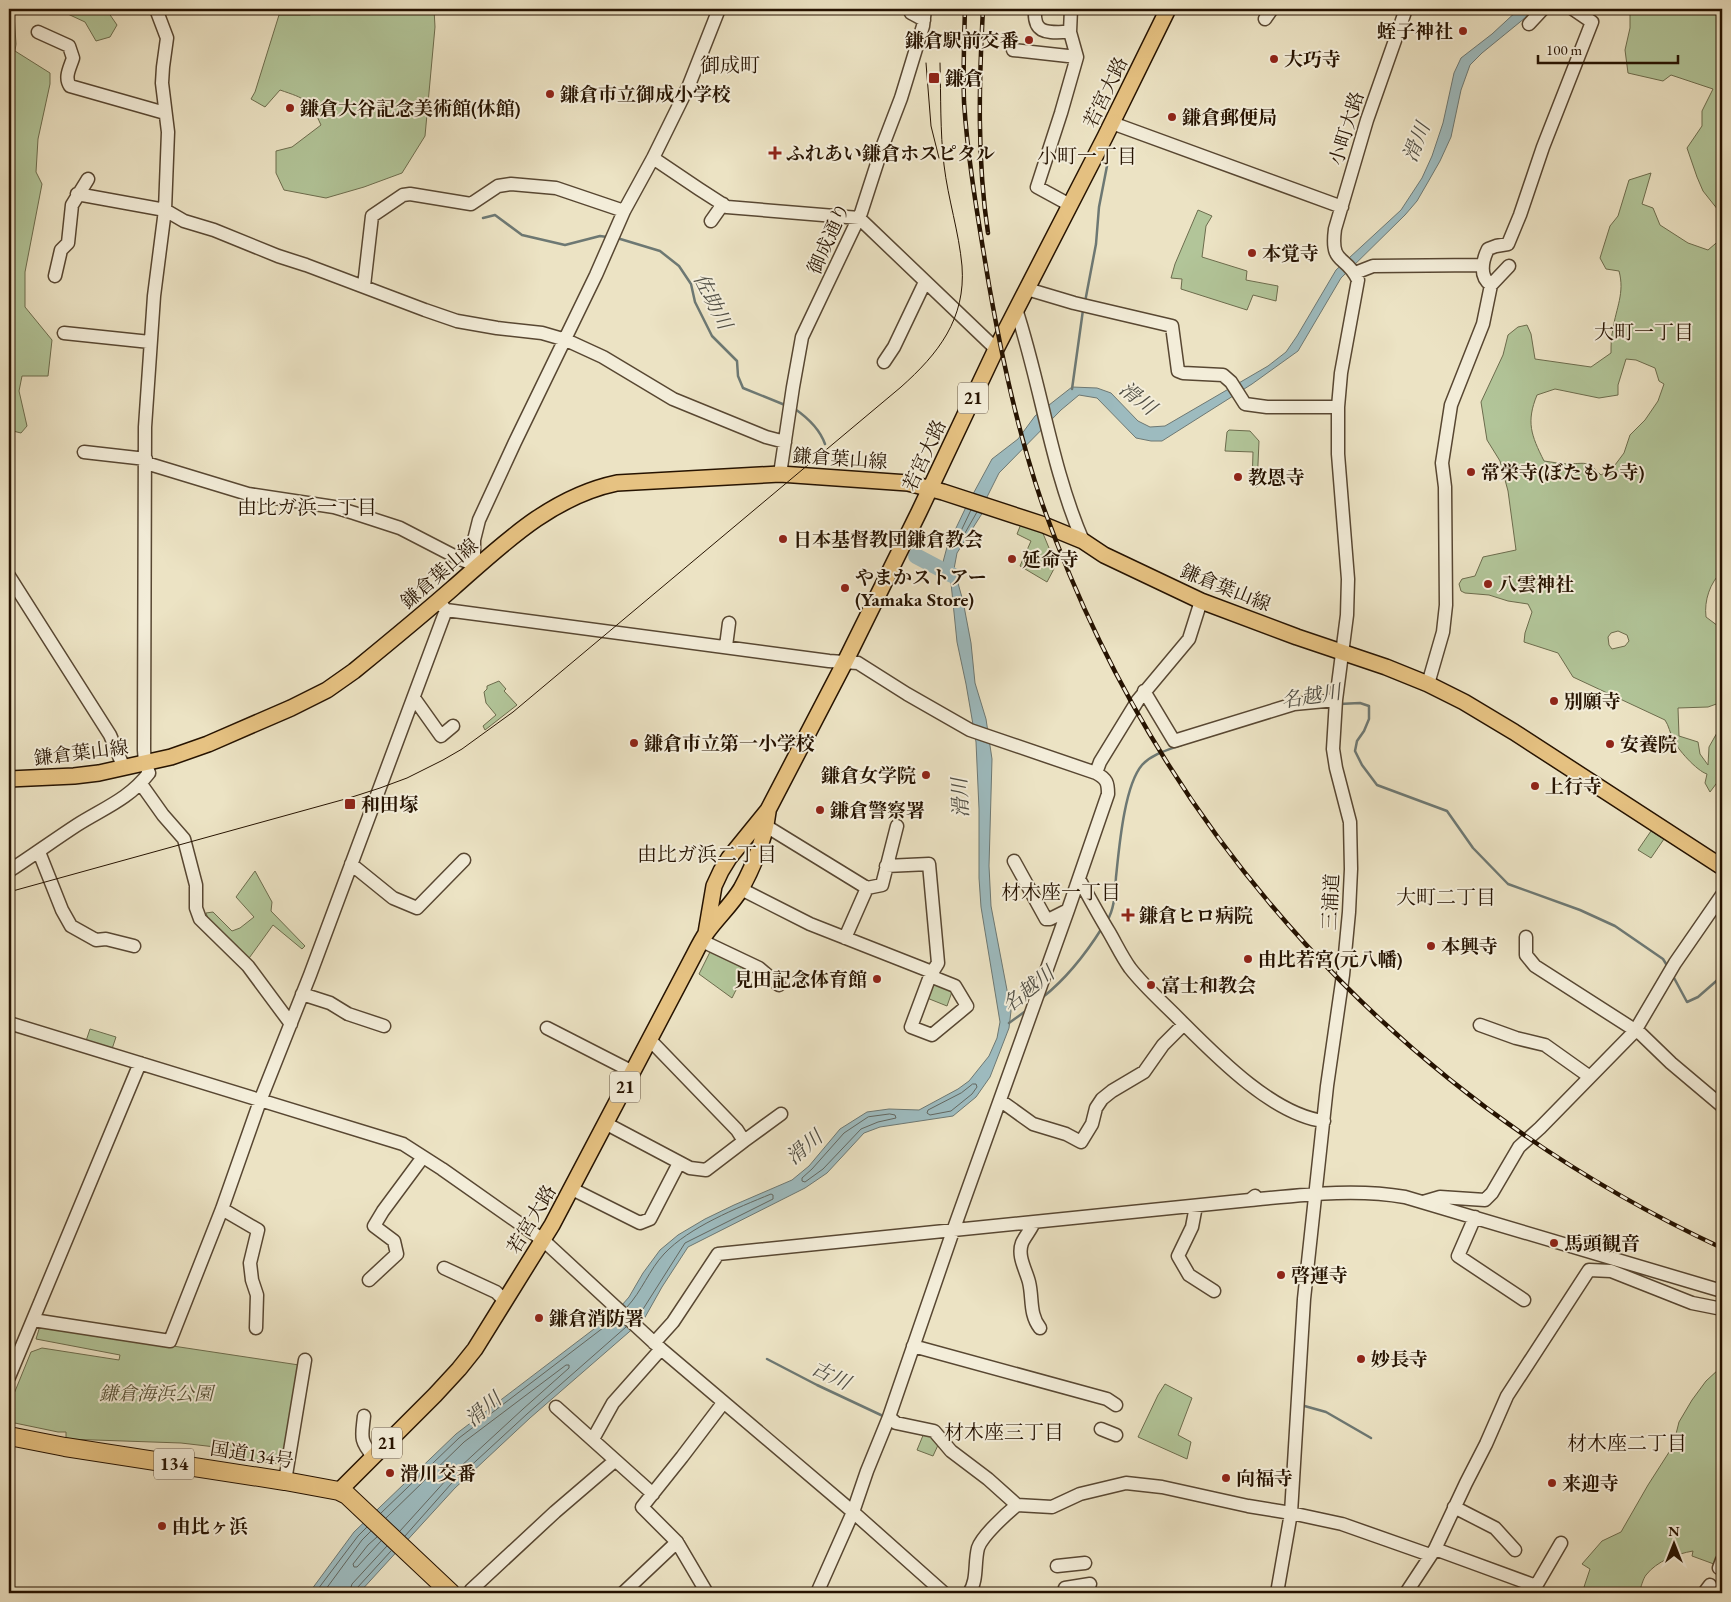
<svg xmlns="http://www.w3.org/2000/svg" width="1731" height="1602" font-family="'EB Garamond','Noto Serif JP',serif">
<style>
.green{fill:#b2c599;stroke:#6c6c4d;fill-rule:evenodd}
.water{fill:#9dbbbf;stroke:#6d7873}
.lines{fill:none;stroke-linecap:round;stroke-linejoin:round}
.shore{stroke:#626760;stroke-width:1}
.stream{stroke:#6d7873;stroke-width:2.5}
.river{stroke:#9dbbbf;stroke-width:16}
.minor-casing{stroke:#584732;stroke-width:15}
.major-casing{stroke:#261301;stroke-width:18}
.highway-casing{stroke:#261301;stroke-width:20}
.minor{stroke:#f3edd9;stroke-width:12}
.major{stroke:#e6c282;stroke-width:15}
.highway{stroke:#e6c282;stroke-width:18}
.tram{stroke:#261301;stroke-width:1}
.rail-casing{stroke:#261301;stroke-width:4.5}
.rail{stroke:#f3edd9;stroke-width:2.5;stroke-dasharray:8;stroke-linecap:butt}
.poi-dot{fill:#8f2418;stroke:#f3edd9;stroke-width:2}
.labels{text-anchor:middle;stroke-width:4;stroke-linejoin:round;paint-order:stroke}
.shield{fill:#f3edd9;stroke:#645442;stroke-width:1}
.shield-label{font-size:18px;font-weight:bold;fill:#261301}
.poi-label{font-size:19px;font-weight:bold;fill:#261301;stroke:#f3edd9;text-anchor:start}
.street-label{font-size:19px;fill:#261301;stroke:#f3edd9}
.park-label{font-size:19px;font-style:italic;fill:#575136;stroke:#f3edd9}
.neighbourhood-label{font-size:20px;fill:#261301;stroke:#f3edd9}
.water-label{font-size:20px;font-style:italic;fill:#504e44;stroke:#f3edd9}
</style>
<rect width="100%" height="100%" fill="#ece3c4"/>
<filter id="stains"><feTurbulence type="fractalNoise" baseFrequency=".004" numOctaves="4"/><feColorMatrix values="0 0 0 0 .2 0 0 0 0 .09 0 0 0 0 .02 0 0 0 .5 -.17"/></filter>
<radialGradient id="worn" r=".72"><stop offset=".6" stop-color="#630" stop-opacity="0"/><stop offset="1" stop-color="#630" stop-opacity=".3"/></radialGradient>
<path class="green" d="M9,9H24L14,14L16,44L15,51L50,73V84L38,139L36,172L42,184L25,272V307L52,340L48,376H22L19,391L27,426L21,433L9,430Z
M57,9H106L117,25L110,37L96,41L85,22Z
M318,9H434L435,27L425,136L402,173L364,187L326,198L284,190L276,173V151L292,147L321,125C309,99 306,99 280,90L265,107L251,99L255,92L279,15H310Z
M1630,9H1722V215L1703,191L1697,177L1687,148L1702,126V111L1713,89L1671,75L1663,81L1628,73L1625,50L1630,28Z
M1651,173L1642,204L1653,208L1660,225L1688,243L1708,250L1722,238V571C1710,583 1704,600 1706,617L1718,626L1722,627V702L1708,707L1678,708L1679,736L1698,742L1700,754L1708,765L1709,747L1718,731L1722,717V776L1710,792L1705,783L1707,774C1697,771 1677,749 1673,739C1670,733 1669,726 1665,720L1573,677L1558,653L1524,642L1525,633L1532,612L1528,604L1508,601L1489,595L1465,593L1461,591L1459,584L1462,579L1475,576L1483,557L1516,550L1508,491L1500,461L1487,440L1481,402L1503,355L1508,335L1518,327L1527,325L1531,334L1535,359L1591,367L1611,353C1611,345 1611,337 1613,329C1616,308 1625,293 1619,271L1606,269L1600,258L1610,226L1618,216L1629,180ZM1626,359L1636,360L1655,368L1659,381L1664,384L1658,401L1645,420L1630,435L1624,453L1612,469L1601,475C1587,461 1588,463 1569,464C1561,464 1552,462 1544,461C1531,435 1526,422 1537,395L1555,389L1599,398L1618,395V385ZM1618,631L1627,635L1629,641L1625,646L1612,649L1609,645L1608,637L1611,633Z
M1198,210L1212,216L1206,226L1202,257L1247,271L1246,280L1278,286L1276,301L1253,295L1247,310L1181,289L1182,279L1171,278L1175,264Z
M1229,430L1250,431L1259,441L1257,487L1252,486L1253,452L1225,451L1227,432Z
M1021,524L1042,531L1056,565L1047,582L1020,566L1031,541L1017,534Z
M499,681L506,689L504,691L517,705L485,730L483,726L496,715L486,703L484,692L487,689V686Z
M1651,831L1664,839L1651,858L1638,850Z
M255,871L272,902L271,911L305,946L302,949L273,925L247,961L211,926L206,913L213,912L232,931L240,928L254,917L236,897Z
M711,950L746,970L732,998L699,974Z
M935,981L953,989L947,1006L927,998Z
M90,1029L116,1037L112,1049L86,1041Z
M40,1326L299,1365L283,1464L241,1459V1450L181,1443L66,1439V1432H58L10,1422L9,1406L31,1352L42,1348L119,1360L120,1355L36,1339Z
M1722,1368V1567L1692,1556L1693,1551C1676,1554 1657,1561 1646,1575C1643,1579 1641,1587 1639,1593H1582L1590,1569L1582,1564L1602,1541L1621,1532L1648,1485L1673,1446L1679,1422L1692,1400L1706,1381L1719,1369Z
M1165,1384L1192,1398L1178,1435L1191,1442L1187,1459L1138,1437L1158,1395Z
M924,1433L932,1435L939,1443L933,1456L917,1450Z"/>
<path class="water" d="M1519,9H1536L1482,53L1470,65L1461,90L1451,137L1440,161L1428,182L1417,201L1405,215L1341,278L1298,351L1252,384L1162,441H1151L1136,438L1097,398L1079,395L1061,410L999,473L985,501L983,512L957,553L954,569L963,601L971,643L975,683L986,719L992,759L989,866L991,906L1011,1011L1009,1028L990,1077L976,1097L953,1116L880,1127L864,1133L827,1173L805,1188L688,1247L662,1287L644,1319L530,1418L455,1488L359,1593H309L354,1532L456,1434L615,1313L629,1297L643,1273L660,1250L678,1235L705,1219L734,1205L792,1180L809,1166L840,1129L867,1112L889,1109L919,1110L958,1089L969,1081L989,1056L997,1038L1000,1022L981,907L979,878V809L976,742L966,684L957,642L951,583L943,562L947,547L966,507L992,459L1018,439L1035,416L1072,387L1097,388L1111,393L1138,421L1150,427L1165,426L1268,366L1286,352L1297,336L1336,270L1401,210L1422,178L1432,156L1443,123L1454,73L1461,58L1492,34Z"/>
<g class="lines">
<path class="shore" d="M971,510L961,531L963,534L965,533L977,512
M973,1084H976L977,1087L972,1094L951,1111L930,1115L927,1113L928,1110L961,1093Z
M890,1114L895,1115L896,1118L878,1122L861,1129L823,1169L805,1182L802,1181V1178L812,1169L844,1133L868,1117Z
M627,1307C642,1291 649,1270 664,1254C689,1227 737,1208 771,1194L773,1195V1199L685,1243L638,1317
M381,1513L459,1438L616,1318
M386,1518L464,1442L566,1365H569V1368L523,1409L447,1479L400,1531
M405,1536L451,1484L527,1414L626,1327
M377,1537L368,1545L353,1564L354,1567H357L381,1541
M315,1593L358,1536L367,1527
M323,1593L362,1540L371,1531
M349,1593L352,1584L387,1546
M355,1593L357,1588L391,1551"/>
<path class="stream" d="M483,218L495,215L522,235L565,245L600,236L607,237
M617,238L660,251L679,266L691,284L695,302L712,336L737,361L738,376L743,388L785,405
M1085,302L1096,244L1099,207L1107,166
M1072,389L1083,310
M795,409C808,418 820,430 825,444
M1339,704L1360,703L1369,706V719L1364,731L1357,741L1355,751L1362,765L1377,785L1447,811L1473,848L1508,884L1580,910L1615,926L1663,959L1668,967
M1107,921C1115,908 1115,891 1116,877C1119,849 1124,786 1142,765C1153,753 1172,749 1186,743
M1673,976L1687,1002L1698,997L1722,976
M1043,997C1067,978 1085,955 1102,928
M1009,1023L1027,1010
M767,1359L817,1385L883,1416
M1301,1405L1326,1412L1371,1438"/>
<path class="river" d="M916,556L952,575"/>
<defs>
<path id="minor" d="M909,9L911,13L924,20
M1035,9C1033,36 1049,32 1070,32L1071,9
M1265,19L1272,9
M1529,24L1543,9
M38,32L69,46L73,58C70,68 64,77 70,86L165,113
M1070,32L1077,57L1061,113L1037,187L1070,205
M1013,50L1077,57
M1112,123L1342,207
M653,158L699,189L727,207L859,218L996,349
M77,194L165,210L184,221L214,230L278,256L306,265L425,310L457,321L497,328L542,333L566,340L603,357L673,399L766,437L785,442
M711,221L723,204
M1355,273L1373,266L1482,265
M55,276L61,250L68,243L72,205L88,179
M1491,285L1509,266
M364,286L372,216L403,195L410,194L471,204L498,186L511,184L556,188L624,211
M1027,289L1074,303L1172,326L1178,371L1183,373L1223,375L1231,382L1245,404L1267,407H1338
M1016,309C1041,385 1051,467 1083,541
M64,333L150,342
M884,362L894,347L925,282
M84,452L146,459
M146,463L248,494L334,507L354,513L400,528L460,559L478,566
M780,474L793,387L802,337L861,213L883,145L901,98L923,26L925,9
M478,566L474,555V540L479,520L515,442L596,275L624,211L653,158L689,85L719,9
M9,576L110,735L124,768
M438,601L446,610L829,661L858,663L907,694L970,730L1096,773C1107,779 1108,783 1108,794L1068,910L953,1231L889,1417L867,1471L853,1512L817,1593
M726,646L729,623
M1428,684L1443,632L1446,605L1445,487L1442,463L1451,405L1483,324L1491,285C1479,277 1482,261 1488,249L1496,246L1508,244L1520,215L1543,147L1592,22L1573,9
M1144,691L1174,741L1294,704L1336,700
M414,698L441,736L453,726
M1096,773L1100,762L1138,700L1189,639L1201,601
M141,784L163,815L184,839L196,885V908L200,919L248,966L291,1024
M766,826L867,888L882,885L897,826
M39,852L62,910L71,926L96,940L106,939L134,946
M1014,861L1046,919H1050L1068,910
M351,864L393,898L417,908L464,860
M886,866L929,864L938,963L930,976L911,1027L932,1035L967,1006L955,986L930,976
M9,871C32,856 54,840 77,825C104,808 129,799 149,773L145,763L144,750L145,427L154,296L165,210L168,132L162,83L163,67L167,38L156,9
M1079,879C1089,897 1098,914 1109,932C1116,944 1122,957 1130,968C1144,986 1161,1001 1177,1017C1213,1053 1272,1115 1324,1121
M741,889L810,924L932,972
M1526,937V955L1535,966L1641,1034L1671,1063L1722,1106
M845,938L867,888
M702,941L759,968L779,985
M302,994L330,1003L348,1014L384,1026
M9,1023L403,1144L442,1169L543,1240L661,1349L853,1512L944,1593
M1480,1025L1516,1038L1545,1045L1590,1077
M547,1028L633,1072
M1001,1101L1033,1124L1066,1134L1081,1142L1092,1124L1096,1108L1102,1099L1112,1091L1144,1072L1163,1045L1184,1024
M605,1123L690,1168L706,1170L744,1141L737,1130L650,1040
M744,1141L781,1114
M572,1189L640,1223L650,1219L679,1163
M1255,1196L1250,1200C1302,1195 1354,1188 1405,1197L1722,1291
M1423,1202L1440,1197L1485,1200L1492,1193L1519,1147L1540,1128L1635,1031L1675,963L1722,895
M1196,1206L1192,1227L1178,1256L1189,1275L1214,1291
M222,1209L258,1230L250,1263L252,1280L257,1295L256,1328
M1475,1217L1458,1256L1524,1300
M1034,1222C1031,1230 1025,1236 1022,1243C1017,1256 1026,1270 1029,1282C1033,1298 1029,1314 1040,1328
M444,1268L496,1292L504,1300
M369,1280L397,1254L394,1241L374,1226L383,1211L423,1157
M33,1320L170,1341L222,1209L260,1101L310,975L446,610
M654,1343L673,1322L718,1254L1250,1200
M913,1346L1107,1399L1116,1405
M9,1377L140,1063
M556,1407L653,1494
M364,1416C362,1436 359,1440 373,1456
M889,1417L896,1423L934,1431L951,1451L988,1479L1017,1505L1052,1507L1080,1494L1126,1483L1162,1487L1248,1506L1291,1513L1342,1524L1430,1555
M1101,1429L1116,1435
M593,1439L613,1403L661,1349
M285,1481L305,1360
M1454,1507L1495,1528L1515,1550
M1435,1549L1536,1586L1561,1543
M1057,1566L1085,1563
M1719,1568L1722,1560
M1065,1588L1090,1584
M475,1593L471,1590L555,1512L611,1464L614,1459
M623,1593L677,1542
M707,1593L677,1542L642,1507L682,1457L723,1403
M969,1593C978,1580 974,1564 978,1548C982,1536 1006,1514 1017,1505
M1277,1593L1291,1513L1304,1299L1327,1086L1343,975L1349,912L1351,869L1350,822L1336,768L1333,749L1336,700L1347,615L1348,579L1338,454V407L1341,373L1358,280C1346,254 1330,266 1335,229L1367,120L1406,9
M1406,1593L1435,1549L1466,1483L1486,1444L1507,1396L1589,1270L1611,1271L1692,1303L1722,1309
M1704,1593L1710,1585"/>
<path id="major" d="M9,779L74,776L99,773L171,757L208,744L291,708L327,690L354,671C387,644 420,617 453,588C502,545 550,497 617,483L780,474L908,483L943,492L1044,525L1083,541L1104,555L1201,601L1297,637L1386,667L1428,684L1464,702L1514,732L1722,867
M706,933L714,886L721,871L729,858L768,810L845,662L919,512L996,349L1105,137L1168,9
M339,1491L435,1395L459,1369L475,1349L552,1225L694,955C698,947 702,939 707,932C718,917 732,904 741,889C754,865 765,839 768,812"/>
<path id="highway" d="M9,1436L65,1447L285,1481L339,1491L347,1495L451,1593"/>
</defs>
<use href="#minor" class="minor-casing"/>
<use href="#major" class="major-casing"/>
<use href="#highway" class="highway-casing"/>
<use href="#minor" class="minor"/>
<use href="#major" class="major"/>
<use href="#highway" class="highway"/>
<path class="tram" d="M926,63L931,126L939,158
M9,892L349,798L380,788L407,778L443,760L462,749L513,712L901,387C938,354 966,319 962,266C959,232 948,199 944,165C940,131 941,97 940,63"/>
<defs>
<path id="rail" d="M965,9C964,40 963,71 964,102C968,163 979,224 989,285C1002,359 1018,433 1042,503C1160,837 1402,1099 1722,1248
M983,9C979,83 977,160 988,233"/>
</defs>
<use href="#rail" class="rail-casing"/>
<use href="#rail" class="rail"/>
</g>
<g class="poi-dot">
<circle cx="1463" cy="31" r="5"/>
<circle cx="1029" cy="40" r="5"/>
<circle cx="1274" cy="59" r="5"/>
<rect x="928" y="72" width="12" height="12" rx="2.5"/>
<circle cx="550" cy="94" r="5"/>
<circle cx="290" cy="108" r="5"/>
<circle cx="1172" cy="117" r="5"/>
<path d="M772.5 145.5h5v5h5v5h-5v5h-5v-5h-5v-5h5z"/>
<circle cx="1252" cy="253" r="5"/>
<circle cx="1471" cy="472" r="5"/>
<circle cx="1238" cy="477" r="5"/>
<circle cx="783" cy="539" r="5"/>
<circle cx="1012" cy="559" r="5"/>
<circle cx="1488" cy="584" r="5"/>
<circle cx="845" cy="588" r="5"/>
<circle cx="1554" cy="701" r="5"/>
<circle cx="634" cy="743" r="5"/>
<circle cx="1610" cy="744" r="5"/>
<circle cx="926" cy="775" r="5"/>
<circle cx="1535" cy="786" r="5"/>
<rect x="344" y="798" width="12" height="12" rx="2.5"/>
<circle cx="820" cy="810" r="5"/>
<path d="M1125.5 907.5h5v5h5v5h-5v5h-5v-5h-5v-5h5z"/>
<circle cx="1431" cy="946" r="5"/>
<circle cx="1248" cy="959" r="5"/>
<circle cx="877" cy="979" r="5"/>
<circle cx="1151" cy="985" r="5"/>
<circle cx="1554" cy="1243" r="5"/>
<circle cx="1281" cy="1275" r="5"/>
<circle cx="539" cy="1318" r="5"/>
<circle cx="1361" cy="1359" r="5"/>
<circle cx="390" cy="1473" r="5"/>
<circle cx="1226" cy="1478" r="5"/>
<circle cx="1552" cy="1483" r="5"/>
<circle cx="162" cy="1526" r="5"/>
</g>
<g class="labels">
<g class="shield">
<rect x="958" y="382.5" width="30" height="31" rx="4"/>
<rect x="610" y="1071.5" width="30" height="31" rx="4"/>
<rect x="372" y="1427.5" width="30" height="31" rx="4"/>
<rect x="154" y="1448.5" width="40" height="31" rx="4"/>
</g>
<g class="shield-label">
<text x="973" y="404">21</text>
<text x="625" y="1093">21</text>
<text x="387" y="1449">21</text>
<text x="174" y="1470">134</text>
</g>
<g class="poi-label">
<text x="1453" y="38" text-anchor="end">蛭子神社</text>
<text x="1019" y="47" text-anchor="end">鎌倉駅前交番</text>
<text x="1284" y="66">大巧寺</text>
<text x="945" y="85">鎌倉</text>
<text x="560" y="101">鎌倉市立御成小学校</text>
<text x="300" y="115">鎌倉大谷記念美術館(休館)</text>
<text x="1182" y="124">鎌倉郵便局</text>
<text x="786" y="160">ふれあい鎌倉ホスピタル</text>
<text x="1262" y="260">本覚寺</text>
<text x="1481" y="479">常栄寺(ぼたもち寺)</text>
<text x="1248" y="484">教恩寺</text>
<text x="793" y="546">日本基督教団鎌倉教会</text>
<text x="1022" y="566">延命寺</text>
<text x="855" y="584">やまかストアー<tspan x="855" dy="22">(Yamaka Store)</tspan></text>
<text x="1498" y="591">八雲神社</text>
<text x="1564" y="708">別願寺</text>
<text x="644" y="750">鎌倉市立第一小学校</text>
<text x="1620" y="751">安養院</text>
<text x="916" y="782" text-anchor="end">鎌倉女学院</text>
<text x="1545" y="793">上行寺</text>
<text x="361" y="811">和田塚</text>
<text x="830" y="817">鎌倉警察署</text>
<text x="1139" y="922">鎌倉ヒロ病院</text>
<text x="1441" y="953">本興寺</text>
<text x="1258" y="966">由比若宮(元八幡)</text>
<text x="867" y="986" text-anchor="end">見田記念体育館</text>
<text x="1161" y="992">富士和教会</text>
<text x="1564" y="1250">馬頭観音</text>
<text x="1291" y="1282">啓運寺</text>
<text x="549" y="1325">鎌倉消防署</text>
<text x="1371" y="1366">妙長寺</text>
<text x="400" y="1480">滑川交番</text>
<text x="1236" y="1485">向福寺</text>
<text x="1562" y="1490">来迎寺</text>
<text x="172" y="1533">由比ヶ浜</text>
</g>
<g class="street-label">
<text transform="translate(1105 92) rotate(-64)" y="7">若宮大路</text>
<text transform="translate(1346 128) rotate(-73)" y="7">小町大路</text>
<text transform="translate(828 238) rotate(-66)" y="7">御成通り</text>
<text transform="translate(924 455) rotate(-65)" y="7">若宮大路</text>
<text transform="translate(840 458) rotate(4)" y="7">鎌倉葉山線</text>
<text transform="translate(439 573) rotate(-41)" y="7">鎌倉葉山線</text>
<text transform="translate(1226 587) rotate(22)" y="7">鎌倉葉山線</text>
<text transform="translate(81 752) rotate(-7)" y="7">鎌倉葉山線</text>
<text transform="translate(1330 902) rotate(-87)" y="7">三浦道</text>
<text transform="translate(531 1219) rotate(-59)" y="7">若宮大路</text>
<text transform="translate(252 1454) rotate(9)" y="7">国道134号</text>
</g>
<g class="park-label">
<text x="156" y="1400">鎌倉海浜公園</text>
</g>
<g class="neighbourhood-label">
<text x="730" y="72">御成町</text>
<text x="1087" y="163">小町一丁目</text>
<text x="1644" y="339">大町一丁目</text>
<text x="307" y="514">由比ガ浜一丁目</text>
<text x="707" y="861">由比ガ浜二丁目</text>
<text x="1061" y="899">材木座一丁目</text>
<text x="1446" y="904">大町二丁目</text>
<text x="1004" y="1439">材木座三丁目</text>
<text x="1627" y="1450">材木座二丁目</text>
</g>
<g class="water-label">
<text transform="translate(1416 142) rotate(-68)" y="7">滑川</text>
<text transform="translate(713 301) rotate(63)" y="7">佐助川</text>
<text transform="translate(1138 398) rotate(38)" y="7">滑川</text>
<text transform="translate(1311 696) rotate(-9)" y="7">名越川</text>
<text transform="translate(960 798) rotate(-93)" y="7">滑川</text>
<text transform="translate(1028 989) rotate(-39)" y="7">名越川</text>
<text transform="translate(804 1147) rotate(-40)" y="7">滑川</text>
<text transform="translate(831 1375) rotate(26)" y="7">古川</text>
<text transform="translate(483 1409) rotate(-40)" y="7">滑川</text>
</g>
</g>
<rect width="1731" height="1602" fill="none" stroke="#ece3c4" stroke-width="30"/>
<rect x="10" y="10" width="1711" height="1582" fill="none" stroke="#261301" stroke-width="2.5"/>
<rect x="15" y="15" width="1701" height="1572" fill="none" stroke="#261301"/>
<g transform="translate(1674 1544)" stroke="#f3edd9" stroke-width="4" paint-order="stroke">
<path d="M0-4L9 19L0 12L-9 19Z" fill="#261301"/>
<text y="-8" font-size="14" font-weight="bold" text-anchor="middle" fill="#261301">N</text>
</g>
<path d="M1538 55v8h140v-8" fill="none" stroke="#261301" stroke-width="2.5"/>
<text x="1546" y="55" font-size="15" fill="#261301" stroke="#f3edd9" stroke-width="4" paint-order="stroke">100 m</text>
<rect width="100%" height="100%" filter="url(#stains)"/>
<rect width="100%" height="100%" fill="url(#worn)"/>
</svg>
